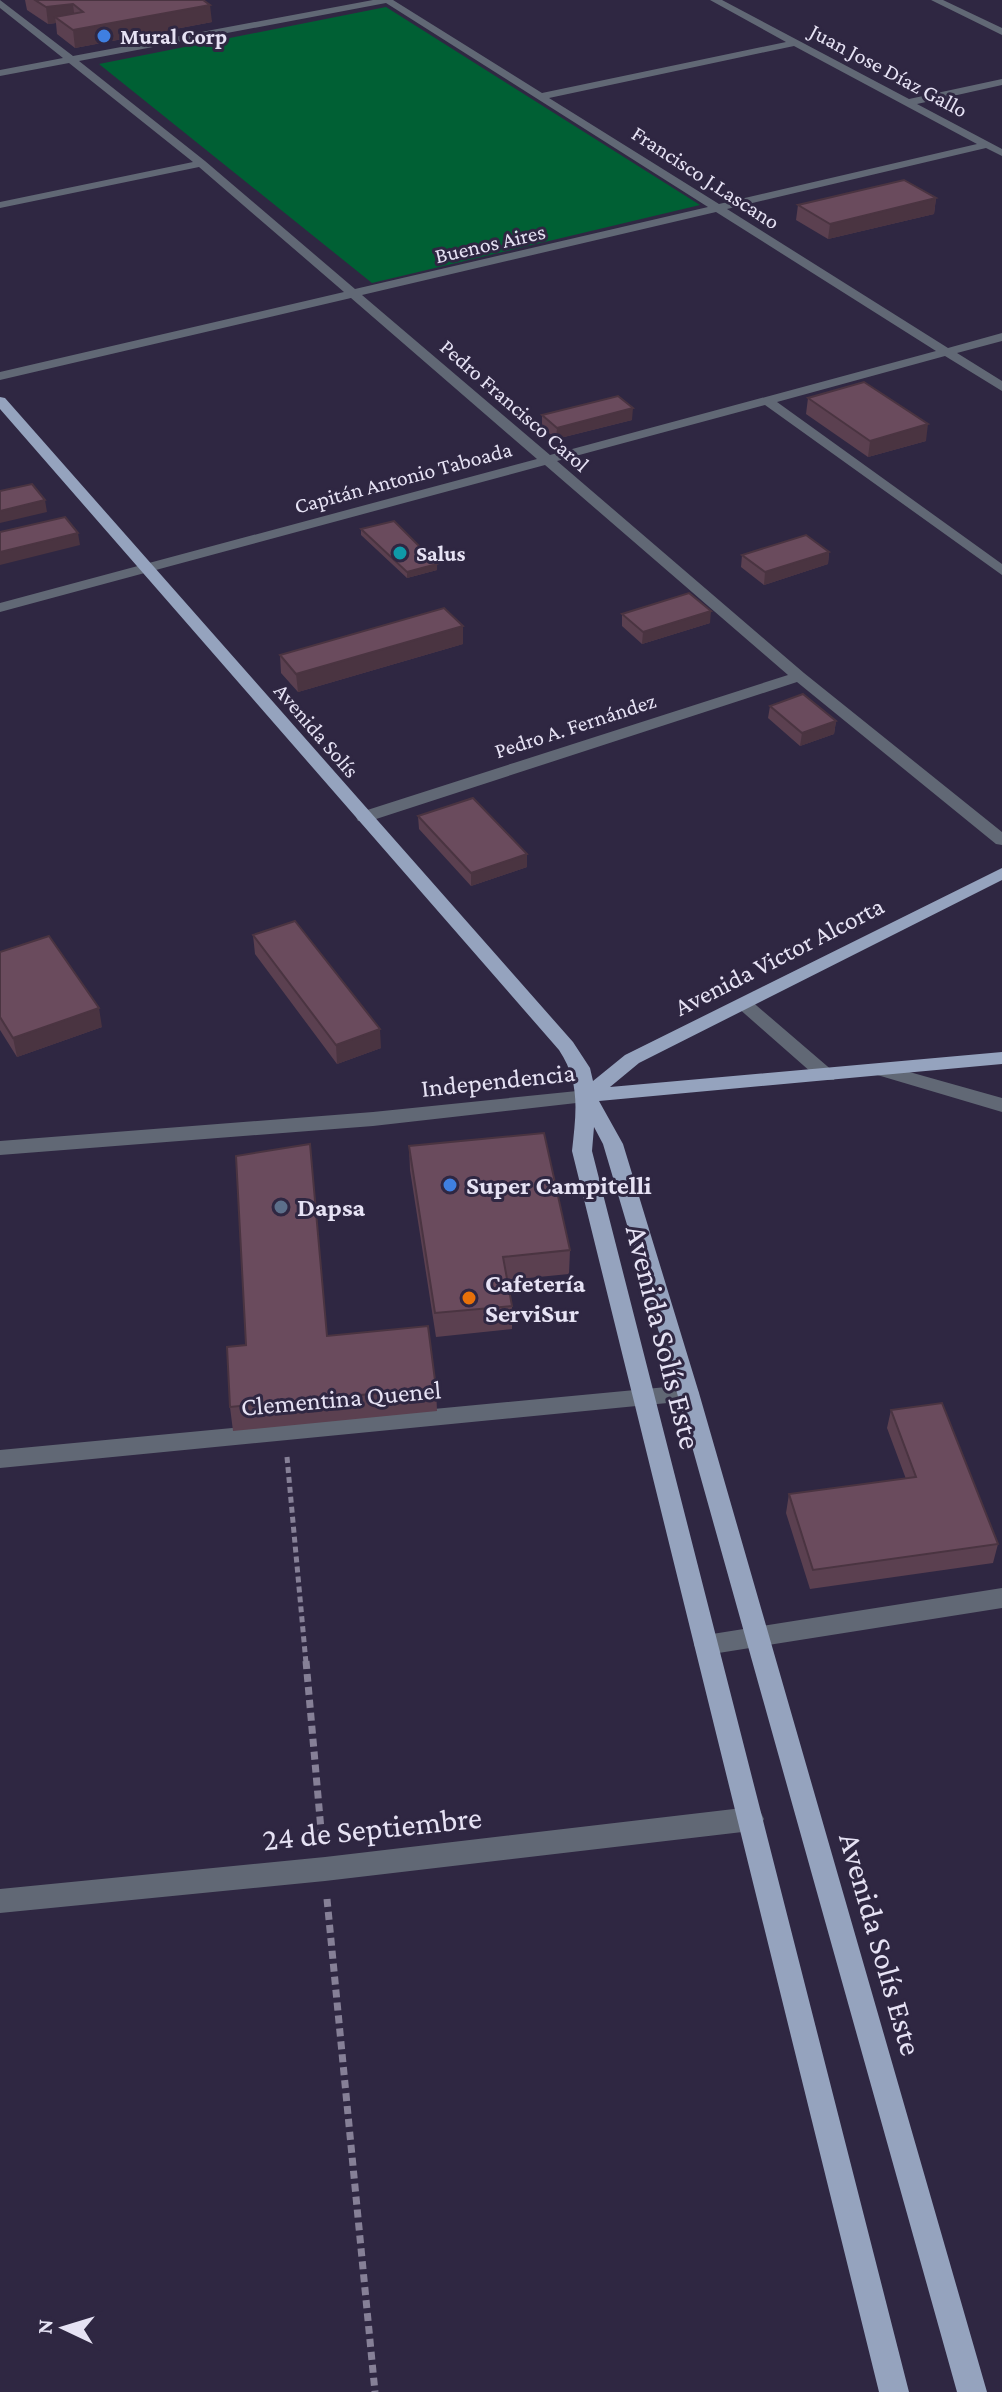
<svg xmlns="http://www.w3.org/2000/svg" width="1002" height="2392" font-family="'Crimson Pro',serif">
<style>
.green{fill:#006034}
.lines{fill:none;stroke-linecap:round;stroke-linejoin:round}
.path-far1{stroke:#868097;stroke-width:5;stroke-dasharray:6 4;stroke-linecap:butt}
.path{stroke:#868097;stroke-width:7;stroke-dasharray:8 5;stroke-linecap:butt}
.minor{fill:#616875;fill-rule:evenodd}
.major{fill:#95a3be;fill-rule:evenodd}
.wall{fill:#5b4050}
.shaded-wall{fill:#4a3441}
.building{fill:#6a4b5d;stroke:#4a3441;stroke-width:2}
.shop-dot{fill:#3f7fe0;stroke:#2f2742;stroke-width:3}
.culture-dot{fill:#0f9aa8;stroke:#2f2742;stroke-width:3}
.service-dot{fill:#5c6f8a;stroke:#2f2742;stroke-width:3}
.food-dot{fill:#e8710a;stroke:#2f2742;stroke-width:3}
.labels{text-anchor:middle;stroke-width:6;stroke-linejoin:round;paint-order:stroke}
.far-poi-label{font-size:22px;font-weight:bold;fill:#e6e2f4;stroke:#2f2742;text-anchor:start}
.far-street-label{font-size:22px;fill:#e6e2f4;stroke:#2f2742}
.street-label{font-size:26px;fill:#e6e2f4;stroke:#2f2742}
.poi-label{font-size:26px;font-weight:bold;fill:#e6e2f4;stroke:#2f2742;text-anchor:start}
.near-street-label{font-size:32px;fill:#e6e2f4;stroke:#2f2742}
</style>
<rect width="100%" height="100%" fill="#2f2742"/>
<path class="green" d="M386,7L700,205L372,283L99,64Z"/>
<g class="lines">
<path class="path-far1" d="M287,1457L306,1663"/>
<path class="path" d="M306,1661L322,1841
M327,1899L375,2392"/>
<path class="minor" d="M0,0L73,56L373,0H393L542,93L786,42L710,0H722L909,99L1002,79V85L917,104L1002,149V156L986,148L727,209L948,348L1002,333V341L957,353L1002,381V391L945,356L777,402L1002,564V575L765,405L557,461L804,673L1002,832V845L996,844L797,682L370,821H358L356,817L358,813L788,675L545,465L0,612V603L537,459L351,298L0,380V372L344,292L199,167L0,208V202L193,162L69,63L0,76V70L63,58L0,8ZM386,3L708,207L355,289L205,161L79,61ZM794,46L977,144L719,204L549,98ZM716,212L936,351L550,455L362,295Z
M931,0H943L1002,28V35Z
M743,997L749,999L834,1072L836,1076L834,1080H820L737,1007L734,1003Z
M881,1064L1002,1098V1112L874,1074L872,1070Z
M587,1090L597,1096L594,1101L373,1126L0,1155V1141L373,1112Z
M688,1385L696,1387L699,1393L696,1399L688,1401L0,1468V1450Z
M1002,1588V1608L706,1655L698,1652L694,1645L698,1638L706,1635Z
M751,1807L760,1811L764,1819L760,1827L751,1831L325,1881L0,1913V1889L325,1857Z"/>
<path class="major" d="M0,397L5,398L573,1042L590,1068L593,1081L625,1055L1002,868V880L639,1063L610,1087L1002,1052V1064L599,1101L623,1144L699,1393L987,2392H957L677,1393L603,1144L594,1127L592,1151L909,2392H879L572,1151C576,1113 581,1083 559,1050L0,409Z"/>
</g>
<path class="wall" d="M25,0H203L212,22L75,48L57,34L56,23L48,24L27,10Z
M936,198L934,214L828,239L796,220L798,205Z
M808,398L926,441L868,457L806,414Z
M542,415L632,420L556,439L542,427Z
M361,529L437,564V570L407,578L361,535Z
M829,552L828,564L764,585L741,567L742,555Z
M622,614L710,623L642,644L622,626Z
M463,644L298,692L281,673L280,655Z
M770,706L836,721L834,734L800,746L768,718Z
M418,816L527,854V867L471,886L419,829Z
M253,935L381,1048L337,1064L255,954Z
M0,952L102,1027L17,1057L0,1030Z
M409,1146L570,1250L569,1274L507,1280L512,1306V1329L436,1337L410,1170Z
M327,1336L436,1388L437,1411L233,1431L230,1407Z
M891,1410L998,1544L993,1563L810,1589L786,1513L789,1494L906,1479L887,1428Z"/>
<path class="shaded-wall" d="M73,4L75,21L55,17L56,23L48,24L46,7Z
M210,5L212,22L75,48L73,30Z
M936,198L934,214L828,239L830,224Z
M633,408L632,420L556,439L557,428Z
M928,424L926,441L868,457L870,441Z
M45,500L47,512L0,523V511Z
M78,533L80,545L0,565V552Z
M829,552L828,564L764,585L765,572Z
M437,564V570L407,578V572Z
M711,611L710,623L642,644L643,632Z
M463,626V644L298,692L296,674Z
M836,721L834,734L800,746L802,733Z
M527,854V867L471,886V873Z
M99,1008L102,1027L17,1057L13,1038Z
M380,1029L381,1048L337,1064L336,1045Z"/>
<path class="building" d="M35,0H203L210,5L73,30L55,17L83,12L73,4L46,7Z
M904,180L936,198L830,224L798,205Z
M864,382L928,424L870,441L808,398Z
M618,396L633,408L557,428L542,415Z
M32,484L45,500L0,511V491Z
M65,517L78,533L0,552V532Z
M394,521L437,564L407,572L361,529Z
M806,535L829,552L765,572L742,555Z
M689,593L711,611L643,632L622,614Z
M444,608L463,626L296,674L280,655Z
M803,694L836,721L802,733L770,706Z
M473,798L527,854L471,873L418,816Z
M295,921L380,1029L336,1045L253,935Z
M49,936L99,1008L13,1038L0,1017V952Z
M544,1133L570,1250L503,1257L512,1306L435,1313L409,1146Z
M310,1144L327,1336L428,1326L436,1388L230,1407L227,1347L246,1345L236,1156Z
M942,1403L998,1544L813,1570L789,1494L916,1477L891,1410Z"/>
<g class="shop-dot">
<circle cx="104" cy="36" r="8"/>
<circle cx="450" cy="1185" r="8"/>
</g>
<circle class="culture-dot" cx="400" cy="553" r="8"/>
<circle class="service-dot" cx="281" cy="1207" r="8"/>
<circle class="food-dot" cx="469" cy="1298" r="8"/>
<g class="labels">
<g class="far-poi-label">
<text x="120" y="44">Mural Corp</text>
<text x="416" y="561">Salus</text>
</g>
<g class="far-street-label">
<text transform="translate(889 70) rotate(28)" y="8">Juan Jose Díaz Gallo</text>
<text transform="translate(706 177) rotate(33)" y="8">Francisco J.Lascano</text>
<text transform="translate(490 243) rotate(-13)" y="8">Buenos Aires</text>
<text transform="translate(515 405) rotate(41)" y="8">Pedro Francisco Carol</text>
<text transform="translate(403 477) rotate(-15)" y="8">Capitán Antonio Taboada</text>
<text transform="translate(575 725) rotate(-18)" y="8">Pedro A. Fernández</text>
<text transform="translate(317 730) rotate(49)" y="8">Avenida Solís</text>
</g>
<g class="street-label">
<text transform="translate(779 956) rotate(-27)" y="9">Avenida Victor Alcorta</text>
<text transform="translate(498 1080) rotate(-6)" y="9">Independencia</text>
<text transform="translate(341 1398) rotate(-5)" y="9">Clementina Quenel</text>
</g>
<g class="poi-label">
<text x="466" y="1194">Super Campitelli</text>
<text x="297" y="1216">Dapsa</text>
<text x="485" y="1292">Cafetería<tspan x="485" dy="30">ServiSur</tspan></text>
</g>
<g class="near-street-label">
<text transform="translate(664 1337) rotate(76)" y="11">Avenida Solís Este</text>
<text transform="translate(372 1828) rotate(-6)" y="11">24 de Septiembre</text>
<text transform="translate(881 1944) rotate(74)" y="11">Avenida Solís Este</text>
</g>
</g>
<g transform="translate(64 2328) rotate(274)" stroke="#2f2742" stroke-width="6" paint-order="stroke">
<path d="M0-6L14 30L0 20L-14 30Z" fill="#e6e2f4"/>
<text y="-12" font-size="22" font-weight="bold" text-anchor="middle" fill="#e6e2f4">N</text>
</g>
</svg>
